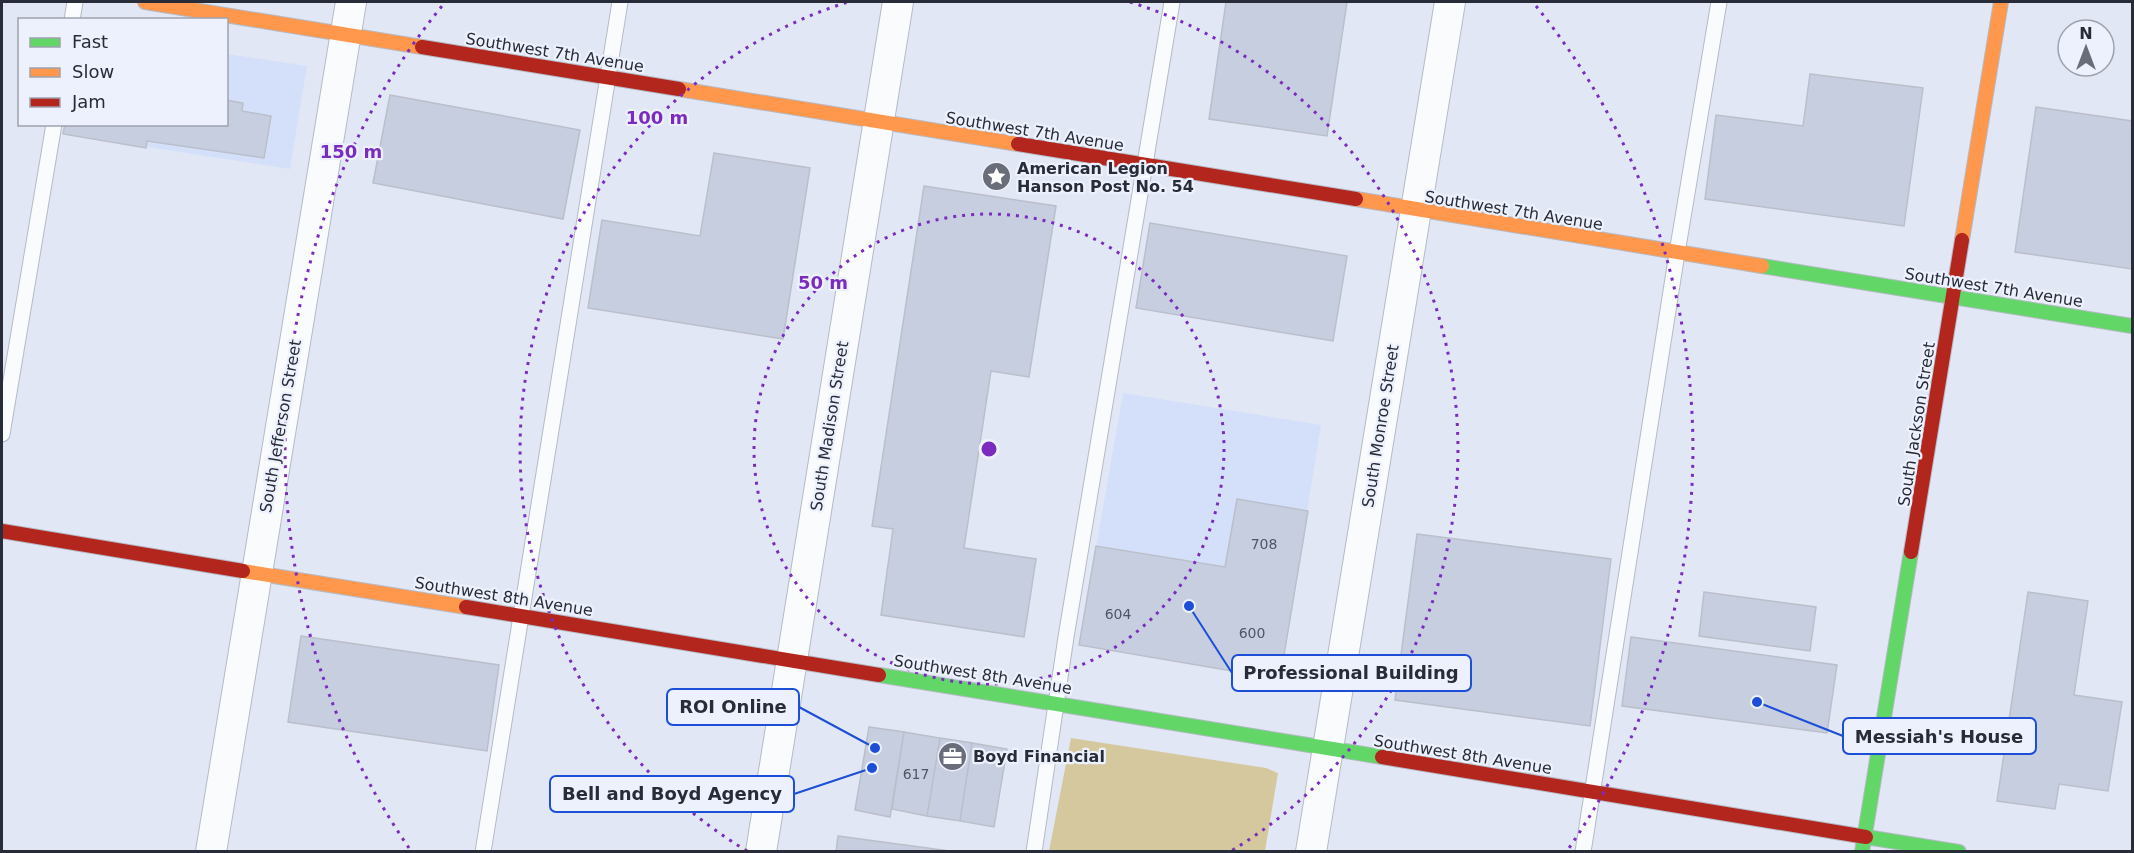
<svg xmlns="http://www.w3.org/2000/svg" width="2134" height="853" font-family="'DejaVu Sans',sans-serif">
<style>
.built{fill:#d4e0fa}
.green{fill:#d5c89f}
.building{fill:#c6cee0;stroke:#babfca;stroke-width:1.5}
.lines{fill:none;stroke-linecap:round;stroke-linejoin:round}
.lane-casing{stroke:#b5bac5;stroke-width:17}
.street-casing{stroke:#b5bac5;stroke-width:32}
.fast-casing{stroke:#b5bac5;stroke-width:16}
.slow-casing{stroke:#b5bac5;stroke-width:16}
.jam-casing{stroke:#b5bac5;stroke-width:16}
.lane{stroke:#fafbfd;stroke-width:15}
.street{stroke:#fafbfd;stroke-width:30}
.fast{stroke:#63d668;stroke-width:14}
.slow{stroke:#ff974d;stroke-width:14}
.jam{stroke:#b3261e;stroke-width:14}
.ring{fill:none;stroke:#7b2cbf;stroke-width:3;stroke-dasharray:3 6}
.labels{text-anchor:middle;stroke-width:4.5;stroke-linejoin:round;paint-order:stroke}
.number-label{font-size:14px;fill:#515664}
.street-label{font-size:16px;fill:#282c38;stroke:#ecf1fd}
.poi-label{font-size:16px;font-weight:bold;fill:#282c38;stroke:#ecf1fd;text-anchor:start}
.centre{fill:#7b2cbf;stroke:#ecf1fd;stroke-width:3}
.ring-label{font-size:18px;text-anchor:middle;font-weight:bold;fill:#7b2cbf;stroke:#ecf1fd;stroke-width:4.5;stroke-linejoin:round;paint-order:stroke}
.leader{fill:none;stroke:#1d4ed8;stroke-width:2}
.callout-dot{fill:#1d4ed8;stroke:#ecf1fd;stroke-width:2}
.callout{fill:#ecf1fd;stroke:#1d4ed8;stroke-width:2}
.callout-label{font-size:18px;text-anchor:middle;font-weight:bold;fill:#282c38}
</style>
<rect width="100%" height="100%" fill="#e1e7f4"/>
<path class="built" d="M227,54L307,66L290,169L63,134L65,125L226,124Z
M1123,393L1321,425L1280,679L1079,645Z"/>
<path class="green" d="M1071,738L1266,768L1278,773L1265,851H1049Z"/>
<path class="building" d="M1226,2H1347L1327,136L1209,119Z
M1810,74L1923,88L1904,226L1705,199L1716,115L1803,126Z
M390,95L580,130L563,219L373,183Z
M226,100L243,103L242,111L271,116L264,158L147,141L146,148L63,134L65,124H226Z
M2036,107L2132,121V269L2015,252Z
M714,153L810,168L783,339L588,308L602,220L700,236Z
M924,186L1056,206L1029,377L991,371L964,548L1036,559L1024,637L881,615L893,529L872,526Z
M1150,223L1347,256L1333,341L1136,308Z
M1237,499L1308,511L1280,679L1079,645L1096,546L1225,567Z
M1417,534L1611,559L1590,726L1395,700Z
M1704,592L1816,607L1810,651L1699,636Z
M2028,592L2088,601L2074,695L2122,702L2108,791L2059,784L2055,809L1997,801Z
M301,636L499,665L487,751L288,722Z
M1631,637L1837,665L1827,733L1622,706Z
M869,727L904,732L890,817L855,810Z
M904,732L940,738L927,816L892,809Z
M940,738L972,743L960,821L927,816Z
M972,743L1007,749L994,827L960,821Z
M838,836L957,852H836Z"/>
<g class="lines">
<defs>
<path id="lane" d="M72,20L75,2
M2,434L54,124
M483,852L620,2
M1034,852L1066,637L1172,2
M1583,852L1677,253L1719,2"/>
<path id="street" d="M211,852L351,2
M761,852L898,2
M1311,852L1450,2"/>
<path id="fast" d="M1762,266L2132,326
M879,675L1382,757
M1866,837L1959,852
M1862,852L1911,552"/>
<path id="slow" d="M145,2L422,47
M679,89L1018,144
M1356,199L1762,266
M1962,240L2001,2
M243,571L466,607"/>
<path id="jam" d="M422,47L679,89
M1018,144L1356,199
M2,531L243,571
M1911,552L1962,240
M466,607L879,675
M1382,757L1866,837"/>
</defs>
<use href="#lane" class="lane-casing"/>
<use href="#street" class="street-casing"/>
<use href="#fast" class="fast-casing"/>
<use href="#slow" class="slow-casing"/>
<use href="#jam" class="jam-casing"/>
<use href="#lane" class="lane"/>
<use href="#street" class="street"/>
<use href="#fast" class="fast"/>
<use href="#slow" class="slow"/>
<use href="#jam" class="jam"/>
</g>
<g class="ring">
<circle cx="989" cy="449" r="235"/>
<path d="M747 851A469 469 0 0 1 848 2M1130 2A469 469 0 0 1 1231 851"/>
<path d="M409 848A704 704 0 0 1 442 6M1536 6A704 704 0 0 1 1569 848"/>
</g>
<defs>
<symbol id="sight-disc" viewBox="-11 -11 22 22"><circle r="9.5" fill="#696d7a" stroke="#ecf1fd"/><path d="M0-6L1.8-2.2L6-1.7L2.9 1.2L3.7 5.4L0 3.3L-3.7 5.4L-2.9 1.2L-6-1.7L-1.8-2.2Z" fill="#fff"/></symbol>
<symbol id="office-disc" viewBox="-11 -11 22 22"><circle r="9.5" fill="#696d7a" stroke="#ecf1fd"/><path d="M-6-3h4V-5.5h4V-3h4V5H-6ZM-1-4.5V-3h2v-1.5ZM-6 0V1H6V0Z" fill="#fff"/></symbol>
</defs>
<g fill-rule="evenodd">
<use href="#sight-disc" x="980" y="160" width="33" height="33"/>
<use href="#office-disc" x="936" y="740" width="33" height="33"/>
</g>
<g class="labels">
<g class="number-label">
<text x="1264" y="549">708</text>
<text x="1118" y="619">604</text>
<text x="1252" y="638">600</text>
<text x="916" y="779">617</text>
</g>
<g class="street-label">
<text transform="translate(555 52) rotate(9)" y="6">Southwest 7th Avenue</text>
<text transform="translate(1035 131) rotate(9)" y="6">Southwest 7th Avenue</text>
<text transform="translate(1514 210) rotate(9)" y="6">Southwest 7th Avenue</text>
<text transform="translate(1994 287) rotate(9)" y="6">Southwest 7th Avenue</text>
<text transform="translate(1916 424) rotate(-81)" y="6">South Jackson Street</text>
<text transform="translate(280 426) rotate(-80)" y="6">South Jefferson Street</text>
<text transform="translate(829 426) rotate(-81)" y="6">South Madison Street</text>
<text transform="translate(1380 426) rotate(-81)" y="6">South Monroe Street</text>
<text transform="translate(504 596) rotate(9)" y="6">Southwest 8th Avenue</text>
<text transform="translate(983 674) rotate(9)" y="6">Southwest 8th Avenue</text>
<text transform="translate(1463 754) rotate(9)" y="6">Southwest 8th Avenue</text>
</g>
<g class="poi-label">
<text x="1017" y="174">American Legion<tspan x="1017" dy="18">Hanson Post No. 54</tspan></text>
<text x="973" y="762">Boyd Financial</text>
</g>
</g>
<circle cx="989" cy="449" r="9" class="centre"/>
<g class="ring-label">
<text x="657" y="124">100 m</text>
<text x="351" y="158">150 m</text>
<text x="823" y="289">50 m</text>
</g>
<path class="leader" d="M1189 606L1232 673M875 748L799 707M1757 702L1843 736M872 768L794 794"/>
<g class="callout-dot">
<circle cx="1189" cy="606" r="6"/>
<circle cx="875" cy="748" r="6"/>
<circle cx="1757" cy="702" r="6"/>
<circle cx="872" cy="768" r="6"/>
</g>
<g class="callout">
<rect x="1232" y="655" width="239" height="36" rx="6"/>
<rect x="667" y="689" width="132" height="36" rx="6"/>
<rect x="1843" y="718" width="193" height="36" rx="6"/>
<rect x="550" y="776" width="244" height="36" rx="6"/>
</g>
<g class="callout-label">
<text x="1351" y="679">Professional Building</text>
<text x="733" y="713">ROI Online</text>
<text x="1939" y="743">Messiah's House</text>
<text x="672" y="800">Bell and Boyd Agency</text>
</g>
<rect width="2134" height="853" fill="none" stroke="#282c38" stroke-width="6"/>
<rect x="18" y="18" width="210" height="108" fill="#ecf1fd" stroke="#9ea2ae" stroke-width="1.5"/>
<rect x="30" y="38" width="30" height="9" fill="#63d668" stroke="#9ea2ae" stroke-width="1.5"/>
<text x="72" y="48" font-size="18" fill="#282c38">Fast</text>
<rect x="30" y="68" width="30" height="9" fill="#ff974d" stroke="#9ea2ae" stroke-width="1.5"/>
<text x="72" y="78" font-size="18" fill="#282c38">Slow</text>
<rect x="30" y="98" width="30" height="9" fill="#b3261e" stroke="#9ea2ae" stroke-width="1.5"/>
<text x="72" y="108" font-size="18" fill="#282c38">Jam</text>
<g transform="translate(2086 48)"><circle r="28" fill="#ecf1fd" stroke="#9ea2ae" stroke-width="1.5"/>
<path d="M0-4.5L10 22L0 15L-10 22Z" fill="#696d7a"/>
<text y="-9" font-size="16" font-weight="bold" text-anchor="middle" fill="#282c38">N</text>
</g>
</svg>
